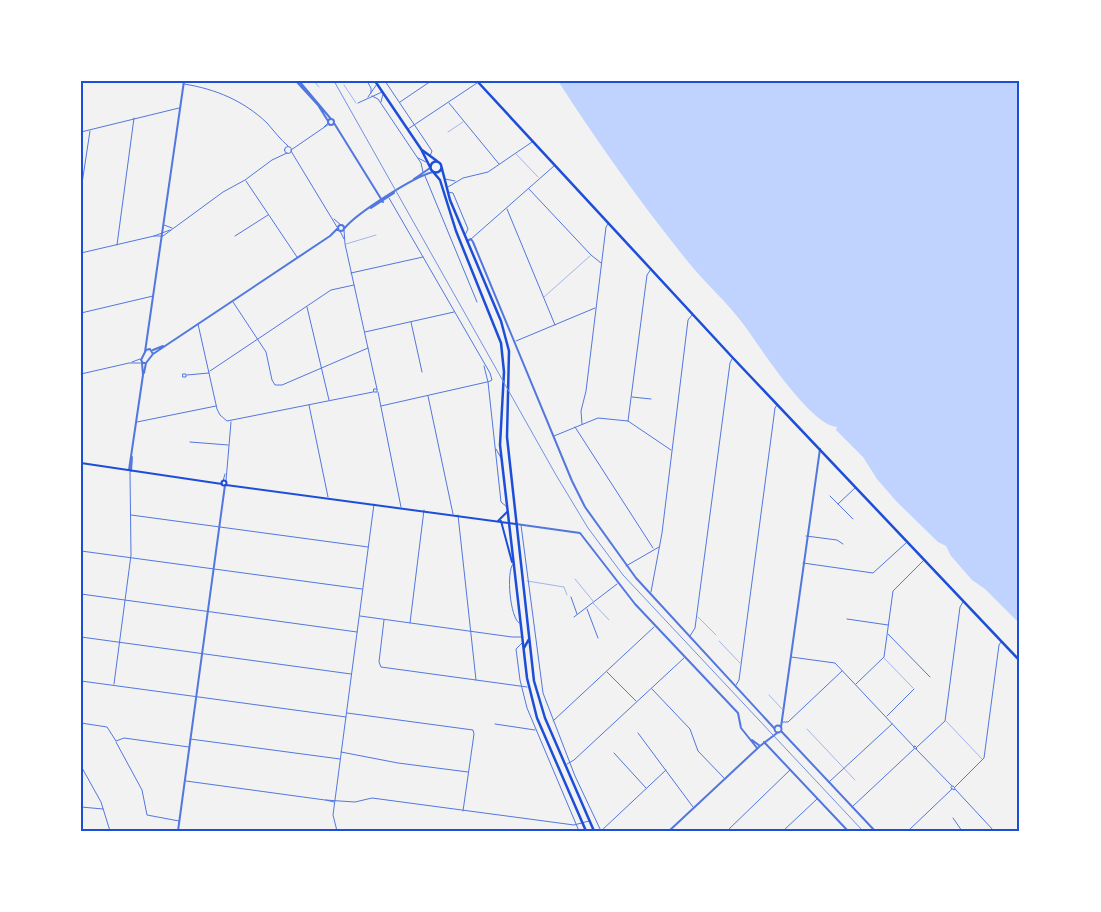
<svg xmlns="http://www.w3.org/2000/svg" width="1101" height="912" font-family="'Libre Baskerville',serif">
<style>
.water{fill:#bfd3fe}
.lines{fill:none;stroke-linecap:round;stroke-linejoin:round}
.service{stroke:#5277de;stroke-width:0.5}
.minor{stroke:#5277de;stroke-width:1}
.tertiary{stroke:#5277de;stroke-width:2}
.secondary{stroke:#1d4ed8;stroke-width:2}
.primary{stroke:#1d4ed8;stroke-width:2.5}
.trunk{stroke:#1d4ed8;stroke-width:2.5}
.rail{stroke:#7290e2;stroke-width:1}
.neatline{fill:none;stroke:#1d4ed8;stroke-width:2}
</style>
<rect width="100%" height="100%" fill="#f2f2f2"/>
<path class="water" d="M558,81H1020V624L985,589L972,580L951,556L946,546L938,542L897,502L877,479L863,457L836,430L837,427C810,425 760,347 744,325C728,303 706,284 689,263C642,205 598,143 558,81Z"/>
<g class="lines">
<path class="service" d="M314,81L319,87
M344,85L356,103
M448,132L463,122
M516,154L538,177
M346,244L376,235
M544,297L590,256
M575,579L593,601
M527,581L564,587L567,595
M593,603L609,620
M698,617L716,635
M719,641L740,663
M884,658L913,688
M769,695L782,709
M946,721L982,759
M807,729L855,780"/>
<path class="minor" d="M367,81L371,88V93
M369,81L376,83
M385,81L432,151L430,156
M184,84C216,89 244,101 267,123C274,131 280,139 288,146
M372,96L378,99L421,163L423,172
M368,97L377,84
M381,102L383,94
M400,102L431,81
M358,103L382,92
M449,103L499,164
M324,127L328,123
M408,129L477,83
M81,132L179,108
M284.5 150a3.5 3.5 0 1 1 7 0a3.5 3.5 0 1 1-7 0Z
M291,150L329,124
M291,151L337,227
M418,158L426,162
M425,176L477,302
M445,179L455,181
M246,181L297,257
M448,187L463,178L488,172L532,142
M529,189L591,255L601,263
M81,190L90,131
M448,192L453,193L468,229L465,235
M389,198L490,373L492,380L488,382
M507,209L555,325
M334,219L341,225
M164,225L172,228
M344,230L345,244L377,389
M340,231L344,239
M154,236H163L223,192L245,180L272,160L287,153
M235,236L268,215
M471,239L554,166
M117,245L134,118
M81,253L154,236L170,230
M351,273L423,257
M233,302L266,352L272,380L275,385H282L368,348
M307,307L329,400
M81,313L153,296
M411,322L422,372
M198,324L217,409L220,415L227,421L373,392
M365,332L454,312
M516,341L595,308
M132,362L140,359
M484,366L488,382L501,502L507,507
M210,371L331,290L354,285
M81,374L129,363H141
M183,374H186V377H183Z
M187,375L209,373
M374,389H377V392H374Z
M378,392L401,507
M428,396L453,514
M632,397L651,399
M309,405L328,497
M381,406L487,382
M628,421L647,275L651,269
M137,422L216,406
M582,424L581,411L586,391L606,227L608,224
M575,427L653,548
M554,436L598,418L628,421L671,450
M190,442L228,445
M496,449L501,458
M223,481L225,474
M226,481L231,422
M830,496L853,519
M838,504L855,488
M131,515L368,547
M458,515L476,680
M521,525L543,693L575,776L601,831L666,770
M806,536L837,540L843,544
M81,551L362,589
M803,563L873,573L906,543
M513,564C506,572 510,617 519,623
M626,566L659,547
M651,592L662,533L688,320L692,315
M81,594L357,632
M571,597L577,614
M587,609L598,638
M360,616L512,637H522
M574,617L617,584
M847,619L888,625
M384,620L379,662L381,667L527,687
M410,623L424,510
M888,634L930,677
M690,636L695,628L730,363L732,359
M81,637L351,674
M522,643L516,649L520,680L527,708L579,831
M791,657L835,663L914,747
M607,672L636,701
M81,681L346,717
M114,684L131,555L130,472
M856,684L884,657L893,591L924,560
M736,685L739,680L775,408L777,405
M652,689L690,729L698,751L724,778
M347,713L473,730L474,734L463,811
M887,716L914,689
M553,721L654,627
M782,722H788L842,671
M81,723L107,727L116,741L124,738L189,747
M495,724L535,730
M1019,732L1020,729
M638,733L693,807
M190,739L340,759
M116,742L142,790L147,815L179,821
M915,746L917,748L916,749L914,748Z
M917,747L945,721L960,607L963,602
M916,749L952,786
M341,752L398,763L468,772
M614,753L646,788
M567,764L574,760L684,658
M81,766L101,802L110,831
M186,781L325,800L355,802L372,798L574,825L589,821
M829,782L892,724
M953,786L955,788L954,790L951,788Z
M955,787L984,758L999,645L1001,642
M955,789L994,831
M326,800L334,802
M81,807L103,809
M852,807L914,749
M953,818L962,831
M337,831L333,815L374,504
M727,831L790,770
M783,831L817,799
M908,831L952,789"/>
<path class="tertiary" d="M296,81L318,105L328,121
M299,81L331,119
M328 122a3 3 0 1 1 6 0a3 3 0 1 1-6 0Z
M334,123L383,202
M414,179L430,168
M371,208L394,193
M338 228a3 3 0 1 1 6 0a3 3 0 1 1-6 0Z
M344,229C355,214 415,176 433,172
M467,241L471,239L473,242L572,481L585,507L636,578L774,728
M150,349L153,354L146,363H143L141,360L146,350Z
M153,350L163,346
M145,352L184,81
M153,354L330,236L338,228
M144,373L146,363
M129,470L143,375L142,363
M131,471L132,457
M516,524L580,533L635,604L738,713L741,728L757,748
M774.5 729a3.5 3.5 0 1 1 7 0a3.5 3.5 0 1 1-7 0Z
M781,727L820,449
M781,731L875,831
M752,740L760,746
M764,742L848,831
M178,831L225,485
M669,831L760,746L777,733"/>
<path class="secondary" d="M81,463L222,484
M221.5 483a2.5 2.5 0 1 1 5 0a2.5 2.5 0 1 1-5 0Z
M226,485L516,524
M498,521L507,512
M501,521L512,562"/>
<path class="primary" d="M477,81L733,358L1020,661"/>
<path class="trunk" d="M375,81L421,149L430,167
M422,150L437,161
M430.5 167a5.5 5.5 0 1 1 11 0a5.5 5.5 0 1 1-11 0Z
M441,165L450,200L501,321L509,351L507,437L534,681L545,718L594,831
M434,173L440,180L456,231L501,343L504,372L500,445L527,678L537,718L586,831
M524,648L529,639"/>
<path class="rail" d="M334,81L556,475L588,528L623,575L863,831"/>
</g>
<rect width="1101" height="912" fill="none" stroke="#ffffff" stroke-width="165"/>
<rect x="82" y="82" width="936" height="748" class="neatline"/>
</svg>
